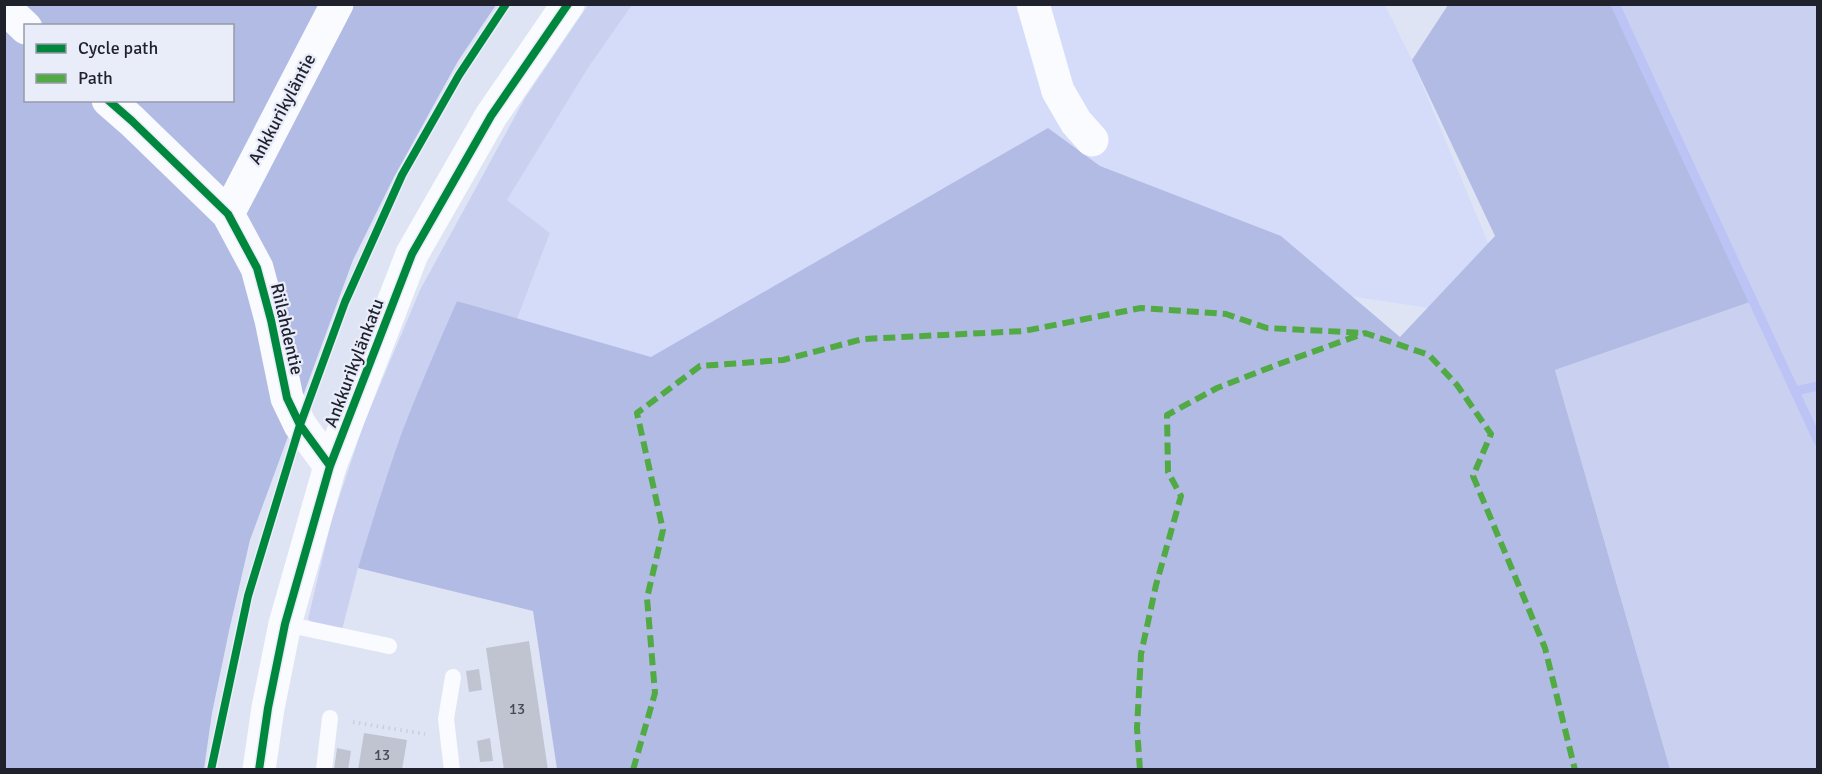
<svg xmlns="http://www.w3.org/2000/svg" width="1822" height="774" font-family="Signika,sans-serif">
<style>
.built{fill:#d5dcf9}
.green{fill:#cad1f0}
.forest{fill:#b2bbe4;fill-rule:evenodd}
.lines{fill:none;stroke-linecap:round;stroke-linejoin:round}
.stream{stroke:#bbc4f5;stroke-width:9}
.building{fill:#c0c4d1}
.path{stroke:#cdcfd4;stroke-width:4;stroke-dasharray:1.5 4.5;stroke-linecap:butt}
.lane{stroke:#fafbfe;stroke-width:16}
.street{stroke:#fafbfe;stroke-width:33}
.secondary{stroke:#fafbfe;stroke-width:33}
.quiet{stroke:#52aa44;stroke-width:6;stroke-dasharray:12 6;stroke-linecap:butt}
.cycleway-casing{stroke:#e9ecf9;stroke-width:11}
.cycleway{stroke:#00873e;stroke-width:8}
.labels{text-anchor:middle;stroke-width:4.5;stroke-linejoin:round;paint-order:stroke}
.number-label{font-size:15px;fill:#474a56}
.street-label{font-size:18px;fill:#1f212d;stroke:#e9ecf9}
</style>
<rect width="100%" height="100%" fill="#dfe4f5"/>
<path class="built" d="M632,5H1385L1412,60L1521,322L973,239L651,357L517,319L550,233L507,200L588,68Z"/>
<path class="green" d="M588,5H632L588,68L507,200L550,233L517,319L457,301L402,433L358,568L342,630L314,624L308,619L331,522L364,423L420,290L525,98Z
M1616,5H1817V769H1670L1555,370L1753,301Z"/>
<path class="forest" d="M5,5H496L458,61L394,177L353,260L250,540L229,631L212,713L204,769L5,770ZM26,26H232V100H26Z
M1448,5H1616L1753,301L1555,370L1670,769H557L533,611L358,568C372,522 386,477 402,432C419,388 438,344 457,301L651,357L1048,128L1100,166L1281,236L1400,337L1495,236L1412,60Z"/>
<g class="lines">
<path class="stream" d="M1615,4L1818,441
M1795,391L1818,386"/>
</g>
<path class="building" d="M529,641L548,770H504L486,648Z
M479,669L482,690L469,692L466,671Z
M364,733L407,740L402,770H358Z
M490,738L493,761L480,762L477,741Z
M337,748L351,751L348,770H334Z"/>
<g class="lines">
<path class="path" d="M353,722L425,734"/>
<path class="lane" d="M285,624L389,646
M324,770L330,718
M452,770L446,719L453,677"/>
<path class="street" d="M1033,4L1058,91L1076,122L1092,140
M4,7L26,28
M108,100L132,121L228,214L257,268L271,320L287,398L300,425L330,466
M228,214L337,4"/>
<path class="secondary" d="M259,770L268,708L285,624L330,466L412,254L491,116L568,4"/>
<path class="quiet" d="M633,770L655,693L647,598L663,530L637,413L700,366L783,360L863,339L1024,331L1141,308L1226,314L1267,328L1365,333
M1140,770L1137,728L1141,654L1156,585L1181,496L1168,472L1167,415L1217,388L1279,364L1365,333L1429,355L1457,385L1491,434L1473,476L1545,648L1575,770"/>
<defs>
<path id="cycleway" d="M108,100L132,121L228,214L257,268L271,320L287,398L300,425L330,466
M211,770L248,596L300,425L345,302L402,175L459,75L506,4
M259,770L268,708L285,624L330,466L412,254L491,116L568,4"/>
</defs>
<use href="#cycleway" class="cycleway-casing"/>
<use href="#cycleway" class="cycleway"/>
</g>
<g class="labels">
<g class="number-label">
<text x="517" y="714">13</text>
<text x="382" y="760">13</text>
</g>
<g class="street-label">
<text transform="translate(282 109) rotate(-62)" y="6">Ankkurikyläntie</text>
<text transform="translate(287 329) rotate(77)" y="6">Riilahdentie</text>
<text transform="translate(354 363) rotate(-69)" y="6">Ankkurikylänkatu</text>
</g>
</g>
<rect width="1822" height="774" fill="none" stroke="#1f212d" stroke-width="12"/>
<rect x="24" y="24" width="210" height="78" fill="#e9ecf9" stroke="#989ba7" stroke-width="1.5"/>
<rect x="36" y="44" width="30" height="9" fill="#00873e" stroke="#989ba7" stroke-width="1.5"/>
<text x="78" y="54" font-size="18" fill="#1f212d">Cycle path</text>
<rect x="36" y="74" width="30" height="9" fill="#52aa44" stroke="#989ba7" stroke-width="1.5"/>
<text x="78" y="84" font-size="18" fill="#1f212d">Path</text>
</svg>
